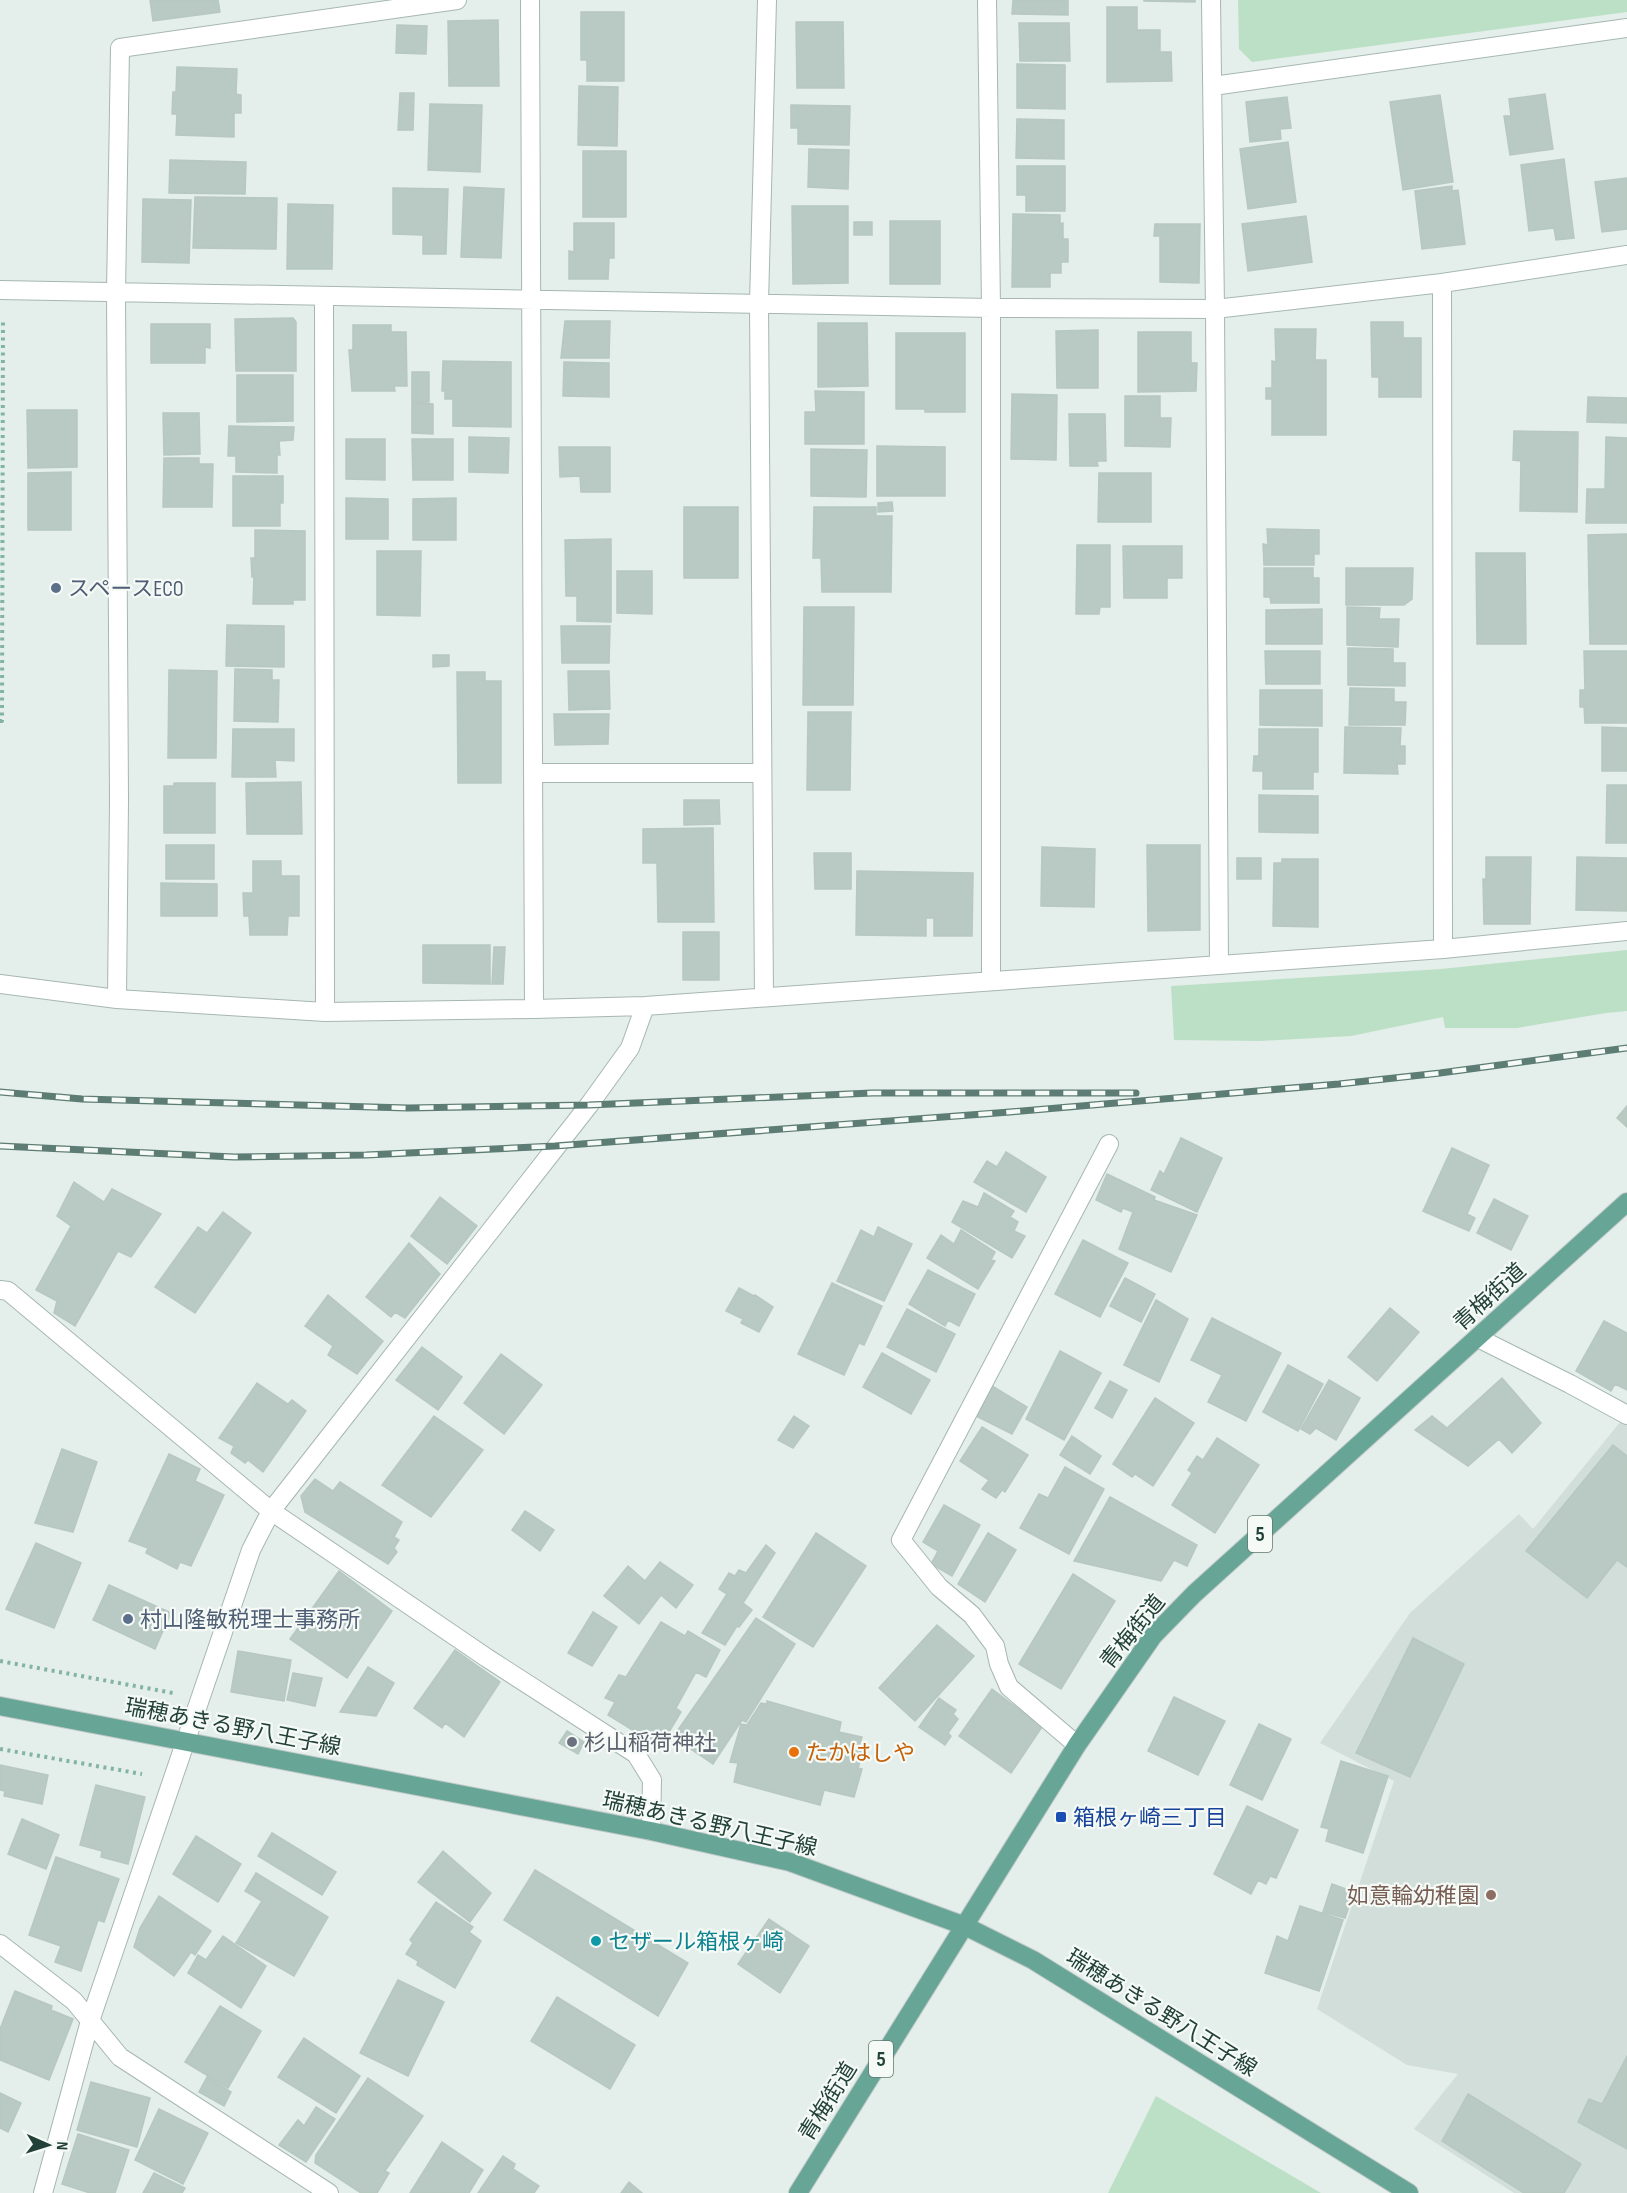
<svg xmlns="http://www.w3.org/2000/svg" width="1627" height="2193" font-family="'Sofia Sans Condensed','Noto Sans JP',sans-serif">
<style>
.built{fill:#d2ded9}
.green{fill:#bce0c6}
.building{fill:#b9c9c3;stroke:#b6c8c1;stroke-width:1.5}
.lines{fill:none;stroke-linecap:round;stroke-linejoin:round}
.minor-casing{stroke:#a6b7b1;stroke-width:20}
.major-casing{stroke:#c1cac8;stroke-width:20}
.path{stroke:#83b3a4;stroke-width:4;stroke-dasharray:3 4.5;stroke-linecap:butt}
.minor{stroke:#fff;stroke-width:18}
.major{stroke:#67a596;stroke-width:18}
.rail-casing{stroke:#5d7c74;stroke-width:7}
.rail{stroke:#f5faf7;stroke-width:4.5;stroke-dasharray:14;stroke-linecap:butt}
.service-dot{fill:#5c6f8a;stroke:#f5faf7;stroke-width:2}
.worship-dot{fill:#6b7280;stroke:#f5faf7;stroke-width:2}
.food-dot{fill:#e8710a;stroke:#f5faf7;stroke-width:2}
.transit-dot{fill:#1a4fb4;stroke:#f5faf7;stroke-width:2}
.education-dot{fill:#8d6e63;stroke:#f5faf7;stroke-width:2}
.culture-dot{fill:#0f9aa8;stroke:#f5faf7;stroke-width:2}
.labels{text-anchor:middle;stroke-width:4.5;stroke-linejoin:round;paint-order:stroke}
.shield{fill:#f5faf7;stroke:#617872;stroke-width:1.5}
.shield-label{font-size:21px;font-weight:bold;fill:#224139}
.service-label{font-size:22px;fill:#4e5e75;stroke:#f5faf7;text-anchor:start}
.street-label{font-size:22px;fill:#224139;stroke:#f5faf7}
.worship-label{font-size:22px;fill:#5b616d;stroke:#f5faf7;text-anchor:start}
.food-label{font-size:22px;fill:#c56008;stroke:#f5faf7;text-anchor:start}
.transit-label{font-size:22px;fill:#164399;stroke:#f5faf7;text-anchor:start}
.education-label{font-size:22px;fill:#785e54;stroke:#f5faf7;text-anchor:end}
.culture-label{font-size:22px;fill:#0d838f;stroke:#f5faf7;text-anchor:start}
</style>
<rect width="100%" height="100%" fill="#e4eeea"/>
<path class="built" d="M1621,1421L1627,1426V2193H1514L1414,2129L1458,2074L1407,2065L1317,2009L1394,1781L1320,1743L1410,1613L1519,1514L1533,1529Z"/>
<path class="green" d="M1238,0H1627V12L1252,62L1239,49Z
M1627,950V1011L1606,1013L1517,1028H1445L1443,1017L1351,1036L1260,1041L1174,1040L1171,986L1441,969Z
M1156,2096L1321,2193H1108Z"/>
<path class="building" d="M150,0H218L220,12L153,21Z
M1013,0H1068V15L1012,14Z
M1144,0H1195V2L1144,1Z
M1107,7H1137V30H1160V52H1171L1172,81L1107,82Z
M581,12H624V81H587V60H581Z
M498,20L499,86H449L448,21Z
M796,22H843L844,88H797Z
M1019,23H1069L1070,61H1020Z
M397,25L427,26L426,54L396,53Z
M1017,64L1065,65V109L1017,108Z
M177,67L237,69L236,94L241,95V113H234V137L176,135L177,114H172L173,92H176Z
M579,86L618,87L617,146L578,145Z
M400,93H414L413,130H398Z
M1545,94L1553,149L1510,155L1504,116H1511L1509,99Z
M1440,95L1453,182L1403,190L1390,102Z
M1287,97L1291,128L1280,129L1281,139L1250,142L1246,102Z
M430,104L482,105L480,172L428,170Z
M791,105L850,106L849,145L798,144V128H791Z
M1017,119L1064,120V159L1016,158Z
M1288,142L1296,202L1248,209L1240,149Z
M809,149L849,150L848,189L808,187Z
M583,151H626V217H583Z
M1564,159L1574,238L1556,240L1554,228L1529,231L1521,165Z
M170,160L246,162L245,194L169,193Z
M1017,166H1065V211H1026V195H1017Z
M1627,178V229L1602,232L1595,182Z
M1452,186V191L1458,190L1465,244L1422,249L1415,191Z
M464,187L504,189L501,258L461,257Z
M393,188L448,189L446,254H423V235L393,234Z
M195,197L277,198L276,249L193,248Z
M143,199L191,200L189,263L142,262Z
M288,204L333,205L332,269H287Z
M792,206H848V283L793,284Z
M1013,214L1060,215V224L1063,223V239H1068V262H1061V273H1050V287H1012Z
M1306,216L1312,262L1248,271L1242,224Z
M890,221H940V284H890Z
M854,222H872V235H854Z
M574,223H614V258H609L608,279H569V251L574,252Z
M1155,224H1200L1199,283L1160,282V236H1154Z
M293,318L296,322V371H236L235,319Z
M565,321H610L609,358H561Z
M1371,322H1403V338H1421V397H1379V377H1372Z
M818,323H867L868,386L818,387Z
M151,324H210V348L205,347V363H151Z
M353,325H391V332H406L407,386H394L395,391H352L349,350H353Z
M1275,329H1316L1315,360H1326V435H1272V399H1266V388H1272V361L1276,362Z
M1098,330V388H1057L1056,331Z
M1138,332H1191V363H1197L1196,391L1138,392Z
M896,333H965V412H925V409H896Z
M443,361L511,362V427L453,426V399H445V391H442Z
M564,362L609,363V397L563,396Z
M412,372H429V402H412Z
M237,375H293V421L237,422Z
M815,391L864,392V444H805V412H816Z
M1012,394L1057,395L1056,460L1011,459Z
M1125,396H1160V418H1171L1170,447L1125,446Z
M1588,397L1627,398V423L1587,422Z
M412,403L433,404V434L412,433Z
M27,410H77V467L28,468Z
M163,413H199L200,454L164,455Z
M1069,414H1105L1106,461H1097L1098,466H1070Z
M229,426L294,427L293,440L279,441L280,455H277V473L236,472V456H228Z
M1514,431L1578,432L1577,512L1520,511L1521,461L1513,460Z
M469,437L509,438L508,473L469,472Z
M1606,437L1627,438V523H1586L1587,489H1605Z
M346,439H385V480L346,479Z
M412,439H453V480H413Z
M877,446L945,447V496H877Z
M559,447H610V492H581L580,476L560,477Z
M811,449L867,450L866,497L811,496Z
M164,458H199V464H213L212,507H163Z
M71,472V530H28V473Z
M1099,473H1151V522H1098Z
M233,476H283V503H280V526H233Z
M346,498L388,499V539H346Z
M456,498V540H413V499Z
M892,502L893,511L878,512V503Z
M684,507H738V578H684Z
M814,507H876V516H892L891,592H822L821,558H813Z
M1267,529L1319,530V554H1314V565H1264L1263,544L1268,545Z
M255,530L305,531V600H293V604H253L254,577H252L251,558H255Z
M1627,534V644H1590L1588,535Z
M611,539V622L577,621V596H566L565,540Z
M1077,545H1110V607H1100L1099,614H1076Z
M1123,546H1182V578H1167V598H1124Z
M377,551H421L420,616L377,615Z
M1476,553H1525L1526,644H1477Z
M1264,568H1313V578H1319V603H1271L1270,597H1264Z
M1346,568H1413L1412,599L1404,605H1346Z
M617,571H652V614L617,613Z
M804,607H854L853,705H803Z
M1347,607L1380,608L1379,619H1399L1398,647L1347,645Z
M1322,609V644H1266V610Z
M227,625L284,626V667L226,666Z
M561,626H610L609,663H562Z
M1348,648L1393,649V663H1405V686L1348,685Z
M1265,651H1320V684H1266Z
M1584,651H1627V723H1585L1584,707H1580V690H1585Z
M433,655H449V666L433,667Z
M235,669L272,670V680H279L278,722L234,721Z
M169,670L217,671L216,758H168Z
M568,671H609L610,709L569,710Z
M457,672H485V681H501V783H458Z
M1350,688L1394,689V702H1406L1405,725H1349Z
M1260,690H1322V726L1260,725Z
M808,712H851L850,790H807Z
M554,714H609L608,744L555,745Z
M1345,727L1401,728L1400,746H1405V764H1397L1398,774L1344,773Z
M1602,727L1627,728V771H1602Z
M233,729H294V761L275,760L276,777H232Z
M1259,729H1318V772H1313V789H1263V771H1253L1254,756H1259Z
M301,782L302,834H247L246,783Z
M174,783H215V833H164V786H174Z
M1607,785H1627V843H1606Z
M1259,795L1318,796V833L1259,832Z
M684,800H719L720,824L684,825Z
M713,828L714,922H658L657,863H643V829Z
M166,845H214V879H166Z
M1147,845H1200V930L1148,931Z
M1042,847L1095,849L1094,907L1041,906Z
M814,853H851V889H815Z
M1486,857H1531L1530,924H1484L1483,879H1486Z
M1577,857L1627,858V911L1576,910Z
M1237,858H1261V879H1237Z
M1282,859H1318V927L1273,926L1274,863H1282Z
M253,861H281V876H299V916H288L287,935H250L249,916H244L243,893H253Z
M857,871L973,873L972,936H934V918H926V936L856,935Z
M161,883L217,884V916H161Z
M683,932H719V980H683Z
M423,945H490V984L423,983Z
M494,947H505L503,984H492Z
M1627,1106V1127L1617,1118Z
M1181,1138L1222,1158L1197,1212L1151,1190L1160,1171L1164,1174Z
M1452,1148L1489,1165L1467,1214L1475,1218L1469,1231L1423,1211Z
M1006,1152L1046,1177L1026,1212L974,1182L987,1161L997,1167Z
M1107,1174L1155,1197L1154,1200L1197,1215L1171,1272L1119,1249L1133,1212L1123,1208L1121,1212L1096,1200Z
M74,1182L104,1202L112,1189L161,1214L131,1257L118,1251L75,1326L54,1313L57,1301L36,1290L71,1226L57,1216Z
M984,1193L1014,1211L1010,1217L1018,1222L1014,1231L1025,1236L1012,1258L952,1222L963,1201L978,1207Z
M440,1197L477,1226L447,1264L411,1236Z
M1494,1199L1528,1216L1511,1250L1477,1233Z
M223,1212L251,1233L195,1313L155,1287L198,1227L207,1233Z
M878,1227L912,1244L884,1301L837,1281L861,1230L874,1237Z
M961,1230L995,1252L991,1260L995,1261L978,1289L927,1258L941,1235L954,1244Z
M1083,1240L1128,1263L1100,1317L1055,1294Z
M409,1243L440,1274L405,1318L395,1312L391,1317L366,1297Z
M928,1270L975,1294L959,1326L948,1320L945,1326L909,1304Z
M1125,1278L1155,1294L1141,1322L1110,1306Z
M832,1283L882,1306L864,1345L859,1343L844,1375L798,1354Z
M739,1288L754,1296L755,1295L773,1307L759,1332L741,1323L743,1319L726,1311Z
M328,1295L383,1341L357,1374L328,1355L333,1346L305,1326Z
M1156,1300L1188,1319L1159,1382L1124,1365Z
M1390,1308L1419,1332L1377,1381L1348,1357Z
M907,1309L955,1334L936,1372L887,1347Z
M1212,1318L1281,1353L1246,1421L1208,1402L1222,1375L1191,1360Z
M1604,1321L1627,1333V1390L1615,1384L1611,1391L1576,1371Z
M422,1347L462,1377L438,1410L396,1380Z
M1060,1351L1101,1373L1064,1440L1026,1419Z
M882,1353L930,1380L911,1414L863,1387Z
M501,1354L542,1385L504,1434L464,1403Z
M1288,1365L1323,1384L1298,1431L1263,1412Z
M1502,1378L1541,1423L1512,1453L1499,1439L1468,1466L1415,1430L1432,1416L1447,1428Z
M1329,1380L1360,1398L1336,1440L1316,1428L1310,1434L1301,1429Z
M1110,1381L1127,1390L1112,1418L1095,1408Z
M257,1383L288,1404L292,1400L306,1411L263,1472L248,1460L245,1463L231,1453L234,1446L219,1438Z
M992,1386L1027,1407L1012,1434L974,1415Z
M1155,1398L1194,1423L1153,1486L1135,1474L1132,1477L1113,1464Z
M434,1416L483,1450L431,1517L382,1485Z
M794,1416L809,1426L793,1448L778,1440Z
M982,1427L1028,1455L1005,1492L1002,1490L996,1498L982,1489L989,1480L960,1461Z
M1072,1436L1101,1456L1090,1474L1060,1455Z
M1217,1438L1259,1465L1215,1533L1172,1505L1192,1473L1188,1470L1197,1456L1203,1460Z
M1613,1445L1627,1456V1567L1617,1560L1587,1598L1526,1551Z
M62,1449L97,1462L73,1532L35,1523Z
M169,1454L200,1469L195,1481L224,1495L191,1566L180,1562L177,1569L146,1553L148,1548L129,1541Z
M1065,1467L1104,1489L1069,1554L1020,1528L1039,1494L1048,1498Z
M315,1479L333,1491L340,1482L402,1522L394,1537L399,1540L394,1548L397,1552L388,1564L305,1512L301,1496Z
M1110,1497L1197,1545L1187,1566L1174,1560L1161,1581L1074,1561Z
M944,1505L980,1525L952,1576L931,1564L938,1551L923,1542Z
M525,1511L554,1530L540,1551L512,1530Z
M816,1533L866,1566L813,1647L763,1617Z
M988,1533L1016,1550L985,1602L958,1584Z
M36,1543L81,1563L54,1628L6,1609Z
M766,1545L775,1553L743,1603L752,1610L739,1627L737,1626L725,1645L702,1633L727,1594L719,1589L729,1573L735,1576L739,1570L746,1573Z
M660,1562L693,1585L676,1608L661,1595L639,1624L604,1596L628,1566L645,1581Z
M339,1571L392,1611L347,1678L290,1639Z
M1073,1574L1115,1601L1061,1689L1019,1664Z
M109,1585L171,1613L155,1649L93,1620Z
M593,1612L617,1627L592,1666L568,1653Z
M756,1618L795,1644L746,1722L742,1720L713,1764L673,1737Z
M661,1622L685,1636L688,1631L720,1650L706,1677L696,1672L676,1708L681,1712L660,1747L608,1715L615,1702L605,1698L619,1675L626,1677Z
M937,1625L974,1656L915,1721L879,1688Z
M1413,1638L1464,1664L1410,1777L1356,1753Z
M455,1650L500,1682L464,1737L445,1723L442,1728L414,1708Z
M238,1651L291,1660L284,1701L231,1692Z
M368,1667L394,1683L376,1716L340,1712Z
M293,1673L322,1678L315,1706L287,1700Z
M992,1689L1042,1727L1011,1773L959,1736Z
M1174,1697L1225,1721L1198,1775L1148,1751Z
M939,1698L956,1710L953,1714L958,1719L948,1733L951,1736L945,1745L919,1727Z
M767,1701L841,1722L839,1732L862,1737L858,1750L863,1752L858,1768L862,1769L854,1797L824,1790L820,1805L734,1782L738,1763L730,1762L741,1724L747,1725L761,1703L767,1704Z
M1259,1724L1291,1739L1262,1800L1230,1785Z
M567,1731L584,1742L578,1754L559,1743Z
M1341,1761L1388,1776L1363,1853L1326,1841L1329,1829L1321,1827Z
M0,1765L48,1775L42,1804L4,1796L5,1791L0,1790Z
M96,1785L145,1797L128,1864L101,1857L102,1851L80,1845Z
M1247,1806L1298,1830L1276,1878L1270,1876L1266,1884L1258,1880L1251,1894L1214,1874Z
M22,1819L59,1835L46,1869L8,1854Z
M272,1833L336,1872L322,1895L258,1856Z
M196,1836L241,1864L218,1902L173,1874Z
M443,1851L491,1893L470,1922L418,1882Z
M56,1857L119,1879L104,1922L98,1920L81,1971L55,1962L61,1946L29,1935Z
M535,1870L688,1963L658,2016L504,1920Z
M256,1873L328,1917L294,1976L236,1943L262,1901L245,1891Z
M1332,1884L1354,1892L1345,1918L1323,1912Z
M159,1896L211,1931L195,1955L191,1952L174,1976L134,1947L140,1928Z
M436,1902L473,1927L469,1932L481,1941L455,1988L417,1965L418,1961L406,1954L413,1943L410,1940Z
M1300,1906L1343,1920L1319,1991L1265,1973L1277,1936L1288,1941Z
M769,1919L809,1946L780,1993L738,1964Z
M223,1936L266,1966L241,2008L188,1973L198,1955L206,1960Z
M398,1980L444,2002L408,2076L360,2053Z
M15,1991L52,2006L51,2010L73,2019L49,2080L0,2060V2029Z
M557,1997L635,2045L610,2089L531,2041Z
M220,2006L261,2031L228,2088L185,2062Z
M304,2038L360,2076L336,2113L278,2077Z
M1627,2056V2149L1578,2122L1589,2099L1602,2104Z
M207,2077L231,2092L224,2106L199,2092Z
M368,2078L423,2116L385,2171L389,2173L377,2193H361L315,2163L316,2155Z
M91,2082L150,2098L137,2147L77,2130Z
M0,2093L21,2103L8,2132L0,2128Z
M1468,2094L1581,2164L1564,2193H1524L1442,2141Z
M316,2107L335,2119L306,2162L279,2145L298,2120L304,2126Z
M159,2109L208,2133L183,2184L135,2160Z
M78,2134L129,2150L115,2193H90L62,2184Z
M442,2142L483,2170L469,2193H410Z
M503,2156L515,2164L513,2169L539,2186L534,2193H478Z
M154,2173L185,2188L182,2193H143Z
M629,2182L642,2193H621Z"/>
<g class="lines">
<defs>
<path id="minor" d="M530,0L534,1009
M987,0L991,308V981
M1211,0L1215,309L1219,965
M1213,86L1627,28
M1442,283L1443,949
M0,290L991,308L1215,309L1442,283L1627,255
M324,296L325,1012
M533,773H761
M0,984L117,999L325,1012L534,1009L645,1006L1443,949L1627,931
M764,997L759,303L767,0
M117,999L119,800L116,293L120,48L457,0
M0,1290L8,1291L271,1511L487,1658L636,1754L652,1780L651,1831
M1478,1338L1570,1384L1627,1415
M1077,1745L1009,1687L999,1664L995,1646L972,1615L939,1587L901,1540L1109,1144
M0,1944L74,2001L120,2057L329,2193
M43,2193L90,2021L251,1550L271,1511L589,1105L630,1048L645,1006"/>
<path id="major" d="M0,1706L651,1831L790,1862L965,1926L1033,1960L1409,2193
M798,2193L1077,1745L1153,1636L1194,1594L1627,1202"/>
</defs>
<use href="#minor" class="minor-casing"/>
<use href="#major" class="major-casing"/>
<path class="path" d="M0,721H2L3,318
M0,1661L173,1693
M0,1749L142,1774"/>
<use href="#minor" class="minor"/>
<use href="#major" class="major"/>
<defs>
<path id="rail" d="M0,1092L82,1099L408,1108L589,1105L872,1093H1136
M0,1146L234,1157L366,1155L555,1146L1010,1112L1339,1084L1440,1073L1627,1048"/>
</defs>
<use href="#rail" class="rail-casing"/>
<use href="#rail" class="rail"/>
</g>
<g class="service-dot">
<circle cx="56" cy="588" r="6"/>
<circle cx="128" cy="1619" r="6"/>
</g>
<circle class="worship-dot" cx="572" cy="1742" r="6"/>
<circle class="food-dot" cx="794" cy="1752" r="6"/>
<rect class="transit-dot" x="1055" y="1811" width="12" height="12" rx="3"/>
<circle class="education-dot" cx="1491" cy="1895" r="6"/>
<circle class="culture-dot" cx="596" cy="1941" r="6"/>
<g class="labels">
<g class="shield">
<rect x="1248" y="1516" width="24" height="36" rx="4.5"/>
<rect x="869" y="2041" width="24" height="36" rx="4.5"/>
</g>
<g class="shield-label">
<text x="1260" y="1541">5</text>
<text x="881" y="2066">5</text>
</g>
<g class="service-label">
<text x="68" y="596">スペースECO</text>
<text x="140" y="1627">村山隆敏税理士事務所</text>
</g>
<g class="street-label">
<text transform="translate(1489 1296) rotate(-42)" y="8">青梅街道</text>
<text transform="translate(1132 1631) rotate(-51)" y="8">青梅街道</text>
<text transform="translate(233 1726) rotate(11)" y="8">瑞穂あきる野八王子線</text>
<text transform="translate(710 1823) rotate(13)" y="8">瑞穂あきる野八王子線</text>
<text transform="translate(1162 2012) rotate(32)" y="8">瑞穂あきる野八王子線</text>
<text transform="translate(827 2101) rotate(-58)" y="8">青梅街道</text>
</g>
<g class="worship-label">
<text x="584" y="1750">杉山稲荷神社</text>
</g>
<g class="food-label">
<text x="806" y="1760">たかはしや</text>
</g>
<g class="transit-label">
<text x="1073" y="1825">箱根ヶ崎三丁目</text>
</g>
<g class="education-label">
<text x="1479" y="1903">如意輪幼稚園</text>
</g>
<g class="culture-label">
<text x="608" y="1949">セザール箱根ヶ崎</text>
</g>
</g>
<g transform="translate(48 2145) rotate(93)" stroke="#f5faf7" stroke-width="4.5" paint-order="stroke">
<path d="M0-4.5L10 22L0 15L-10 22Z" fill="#224139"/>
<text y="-9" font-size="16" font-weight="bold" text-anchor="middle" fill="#224139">N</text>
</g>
</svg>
